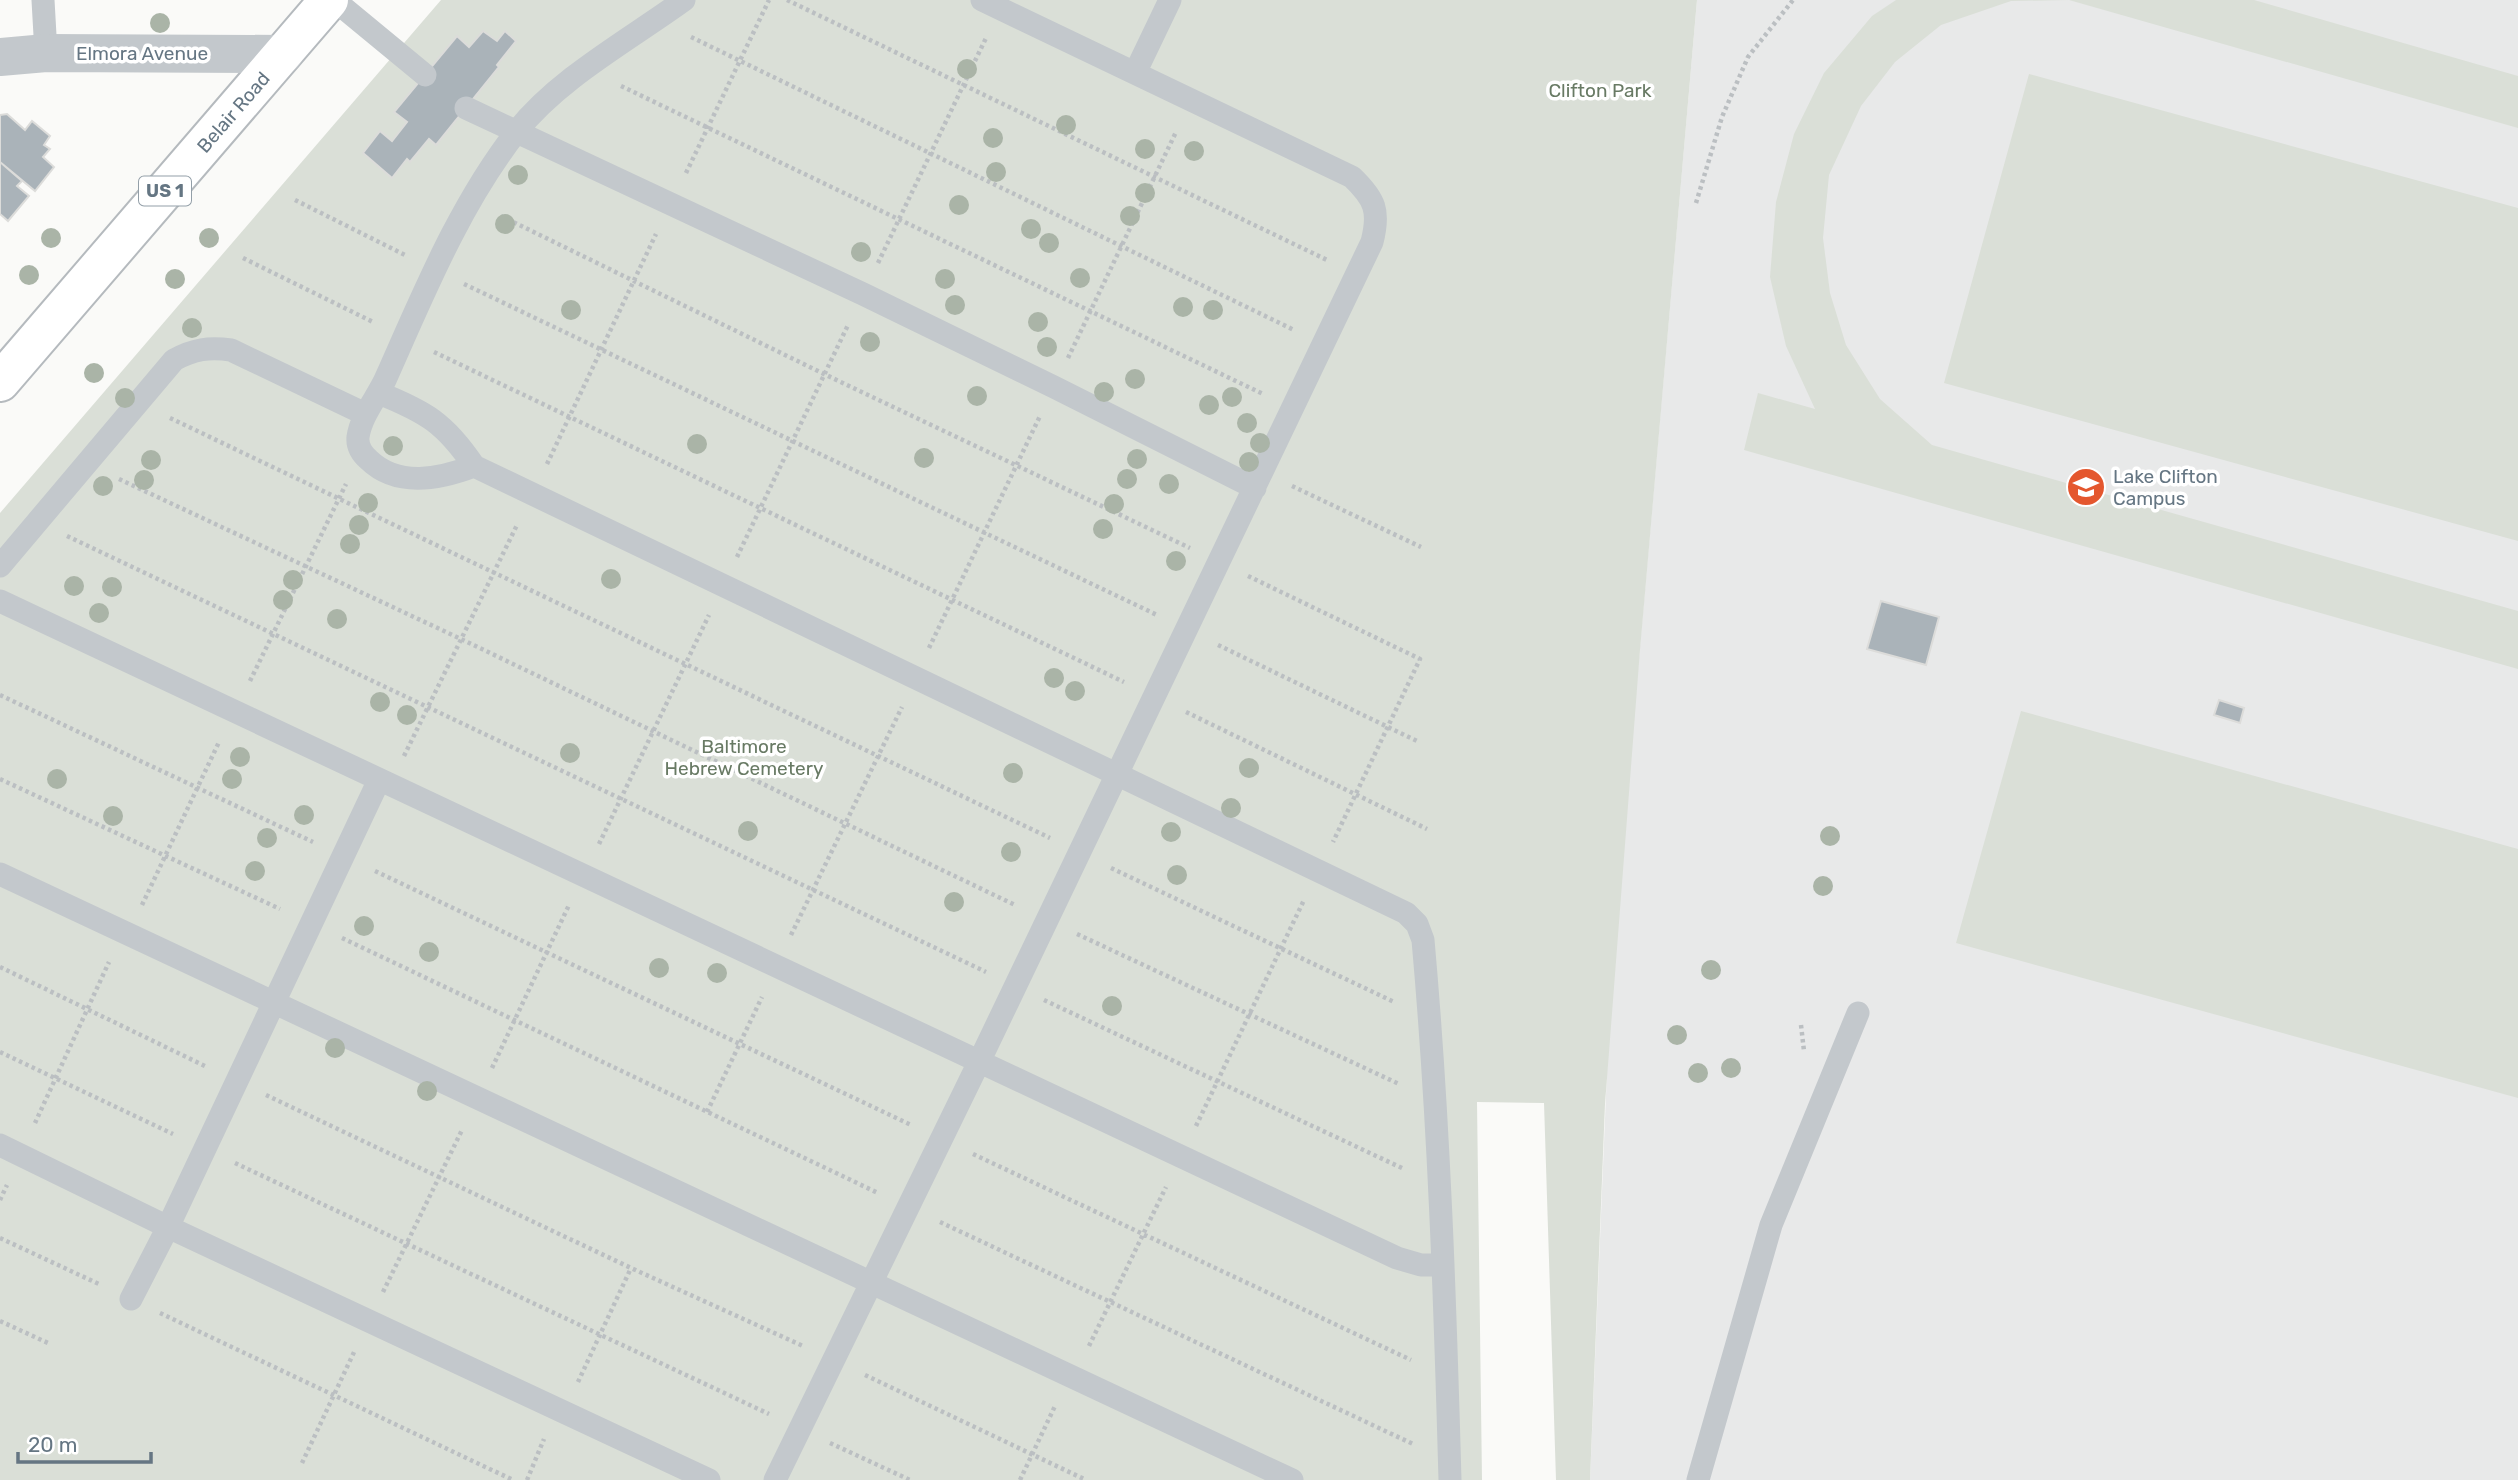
<svg xmlns="http://www.w3.org/2000/svg" width="2518" height="1480" font-family="Rubik,sans-serif">
<style>
.built{fill:#e8e9e9}
.green{fill:#dadfd7}
.building{fill:#aab3b9;stroke:#dcdcda;stroke-width:2}
.lines{fill:none;stroke-linecap:round;stroke-linejoin:round}
.primary-casing{stroke:#b5babe;stroke-width:42}
.path{stroke:#bbbfc2;stroke-width:4.5;stroke-dasharray:3.5 3.5;stroke-linecap:butt}
.service{stroke:#c3c8cc;stroke-width:23}
.minor{stroke:#c3c8cc;stroke-width:38}
.primary{stroke:#fff;stroke-width:38}
.tree{fill:#aab4a7}
.labels{text-anchor:middle;stroke-width:7;stroke-linejoin:round;paint-order:stroke}
.shield{fill:#fff;stroke:#939fa8;stroke-width:2}
.shield-label{font-size:18px;font-weight:bold;fill:#657683}
.street-label{font-size:19px;fill:#657683;stroke:#fff}
.park-label{font-size:19px;fill:#687a64;stroke:#fff}
.poi-label{font-size:19px;fill:#657683;stroke:#fff;text-anchor:start}
</style>
<rect width="100%" height="100%" fill="#fafaf8"/>
<path class="built" d="M1697,0H2518V1480H1590L1611,975Z"/>
<path class="green" d="M441,0H1697L1640,650L1605,1104L1590,1480H1556L1544,1103L1477,1102L1482,1480H0V513Z
M1896,0H2254L2518,76V128L2069,0L2011,1L1941,25L1895,62L1861,106L1829,175L1823,238L1830,293L1846,345L1880,399L1932,445L2518,611V669L1744,450L1758,393L1815,409L1786,346L1770,277L1776,202L1794,134L1824,73L1872,16Z
M2029,74L2518,208V541L1944,383Z
M2021,711L2518,849V1098L1956,943Z"/>
<path class="building" d="M483,31L497,41L505,31L516,41L497,65L499,67L436,145L429,139L410,162L407,159L392,178L363,153L380,131L392,141L407,122L394,112L457,36L469,47Z
M7,114L25,130L32,121L50,136L44,145L50,149L43,157L54,167L35,191L0,162V115Z
M0,162L22,181L17,186L29,196L8,221L0,214Z
M1881,601L1939,617L1926,665L1867,649Z
M2219,700L2244,708L2240,723L2214,715Z"/>
<g class="lines">
<defs>
<path id="primary" d="M0,382L329,0"/>
</defs>
<use href="#primary" class="primary-casing"/>
<path class="path" d="M787,0L1327,260
M691,37L1294,330
M621,86L1263,394
M686,173L769,0
M295,200L405,255
M1696,203L1722,117L1748,57L1793,0
M501,216L824,374L1190,548
M243,258L373,322
M878,263L986,38
M464,284L1157,615
M434,352L1124,682
M1068,358L1176,132
M170,418L1050,838
M547,464L656,234
M119,479L461,639L1015,905
M1292,486L1421,547
M67,536L986,972
M737,557L848,325
M1248,576L1420,659L1333,842
M1218,645L1419,742
M929,648L1040,416
M250,681L346,484
M0,695L313,842
M1186,712L1427,829
M404,756L517,525
M0,779L280,909
M599,844L709,615
M1111,868L1394,1002
M375,871L911,1125
M142,905L219,742
M1077,934L1399,1084
M791,935L902,707
M342,938L878,1193
M0,967L207,1067
M1044,1000L1404,1169
M1801,1025L1804,1051
M0,1052L173,1134
M492,1068L569,905
M266,1095L631,1268L803,1346
M707,1112L762,997
M35,1123L109,962
M1196,1126L1304,900
M973,1154L1411,1360
M235,1163L769,1414
M0,1200L7,1185
M940,1222L1413,1444
M0,1238L101,1285
M383,1292L462,1130
M160,1313L513,1480
M0,1321L48,1343
M1089,1346L1166,1187
M865,1375L1086,1480
M578,1382L631,1268
M830,1443L910,1480
M302,1463L355,1350
M527,1480L544,1439
M1020,1480L1055,1406"/>
<path class="service" d="M43,0L46,53
M334,0L425,75
M1135,73L1170,0
M466,108L863,294L1054,387L1255,488
M379,393C426,412 445,423 474,466L1406,913L1417,924L1423,940C1439,1119 1445,1300 1450,1480
M474,466C440,479 398,488 369,460C362,454 357,447 358,437C361,416 376,399 385,380C423,295 459,205 517,131C559,78 629,40 684,0
M0,566L174,360C194,349 209,347 231,350L365,414
M0,601L1397,1258L1421,1265H1443
M0,874L1292,1480
M0,1145L168,1227L709,1480
M131,1299L168,1227L379,780
M775,1480L979,1062L1372,242C1380,211 1375,199 1352,177L982,0
M1698,1480L1771,1225L1858,1013"/>
<path class="minor" d="M0,57L46,53L284,54"/>
<use href="#primary" class="primary"/>
</g>
<g class="tree">
<circle cx="160" cy="23" r="10"/>
<circle cx="967" cy="69" r="10"/>
<circle cx="1066" cy="125" r="10"/>
<circle cx="993" cy="138" r="10"/>
<circle cx="1145" cy="149" r="10"/>
<circle cx="1194" cy="151" r="10"/>
<circle cx="996" cy="172" r="10"/>
<circle cx="518" cy="175" r="10"/>
<circle cx="1145" cy="193" r="10"/>
<circle cx="959" cy="205" r="10"/>
<circle cx="1130" cy="216" r="10"/>
<circle cx="505" cy="224" r="10"/>
<circle cx="1031" cy="229" r="10"/>
<circle cx="51" cy="238" r="10"/>
<circle cx="209" cy="238" r="10"/>
<circle cx="1049" cy="243" r="10"/>
<circle cx="861" cy="252" r="10"/>
<circle cx="29" cy="275" r="10"/>
<circle cx="1080" cy="278" r="10"/>
<circle cx="175" cy="279" r="10"/>
<circle cx="945" cy="279" r="10"/>
<circle cx="955" cy="305" r="10"/>
<circle cx="1183" cy="307" r="10"/>
<circle cx="571" cy="310" r="10"/>
<circle cx="1213" cy="310" r="10"/>
<circle cx="1038" cy="322" r="10"/>
<circle cx="192" cy="328" r="10"/>
<circle cx="870" cy="342" r="10"/>
<circle cx="1047" cy="347" r="10"/>
<circle cx="94" cy="373" r="10"/>
<circle cx="1135" cy="379" r="10"/>
<circle cx="1104" cy="392" r="10"/>
<circle cx="977" cy="396" r="10"/>
<circle cx="1232" cy="397" r="10"/>
<circle cx="125" cy="398" r="10"/>
<circle cx="1209" cy="405" r="10"/>
<circle cx="1247" cy="423" r="10"/>
<circle cx="1260" cy="443" r="10"/>
<circle cx="697" cy="444" r="10"/>
<circle cx="393" cy="446" r="10"/>
<circle cx="924" cy="458" r="10"/>
<circle cx="1137" cy="459" r="10"/>
<circle cx="151" cy="460" r="10"/>
<circle cx="1249" cy="462" r="10"/>
<circle cx="1127" cy="479" r="10"/>
<circle cx="144" cy="480" r="10"/>
<circle cx="1169" cy="484" r="10"/>
<circle cx="103" cy="486" r="10"/>
<circle cx="368" cy="503" r="10"/>
<circle cx="1114" cy="504" r="10"/>
<circle cx="359" cy="525" r="10"/>
<circle cx="1103" cy="529" r="10"/>
<circle cx="350" cy="544" r="10"/>
<circle cx="1176" cy="561" r="10"/>
<circle cx="611" cy="579" r="10"/>
<circle cx="293" cy="580" r="10"/>
<circle cx="74" cy="586" r="10"/>
<circle cx="112" cy="587" r="10"/>
<circle cx="283" cy="600" r="10"/>
<circle cx="99" cy="613" r="10"/>
<circle cx="337" cy="619" r="10"/>
<circle cx="1054" cy="678" r="10"/>
<circle cx="1075" cy="691" r="10"/>
<circle cx="380" cy="702" r="10"/>
<circle cx="407" cy="715" r="10"/>
<circle cx="570" cy="753" r="10"/>
<circle cx="240" cy="757" r="10"/>
<circle cx="1249" cy="768" r="10"/>
<circle cx="1013" cy="773" r="10"/>
<circle cx="57" cy="779" r="10"/>
<circle cx="232" cy="779" r="10"/>
<circle cx="1231" cy="808" r="10"/>
<circle cx="304" cy="815" r="10"/>
<circle cx="113" cy="816" r="10"/>
<circle cx="748" cy="831" r="10"/>
<circle cx="1171" cy="832" r="10"/>
<circle cx="1830" cy="836" r="10"/>
<circle cx="267" cy="838" r="10"/>
<circle cx="1011" cy="852" r="10"/>
<circle cx="255" cy="871" r="10"/>
<circle cx="1177" cy="875" r="10"/>
<circle cx="1823" cy="886" r="10"/>
<circle cx="954" cy="902" r="10"/>
<circle cx="364" cy="926" r="10"/>
<circle cx="429" cy="952" r="10"/>
<circle cx="659" cy="968" r="10"/>
<circle cx="1711" cy="970" r="10"/>
<circle cx="717" cy="973" r="10"/>
<circle cx="1112" cy="1006" r="10"/>
<circle cx="1677" cy="1035" r="10"/>
<circle cx="335" cy="1048" r="10"/>
<circle cx="1731" cy="1068" r="10"/>
<circle cx="1698" cy="1073" r="10"/>
<circle cx="427" cy="1091" r="10"/>
</g>
<defs>
<symbol id="school-disc" viewBox="-11 -11 22 22"><circle r="9.5" fill="#e4572e" stroke="#fff"/><path d="M0-5L7-2L0 1L-7-2ZM-4 1L0 2.5L4 1V4Q0 6-4 4Z" fill="#fff"/></symbol>
</defs>
<g fill-rule="evenodd">
<use href="#school-disc" x="2064" y="465" width="44" height="44"/>
</g>
<g class="labels">
<rect class="shield" x="139" y="176.5" width="52" height="29" rx="5"/>
<g class="shield-label">
<text x="165" y="197">US 1</text>
</g>
<g class="street-label">
<text x="142" y="60">Elmora Avenue</text>
<text transform="translate(233 112) rotate(-49)" y="7">Belair Road</text>
</g>
<g class="park-label">
<text x="1600" y="97">Clifton Park</text>
<text x="744" y="753">Baltimore<tspan x="744" dy="22">Hebrew Cemetery</tspan></text>
</g>
<g class="poi-label">
<text x="2113" y="483">Lake Clifton<tspan x="2113" dy="22">Campus</tspan></text>
</g>
</g>
<path d="M18 1452v10h133v-10" fill="none" stroke="#657683" stroke-width="3.5"/>
<text x="28" y="1452" font-size="21" fill="#657683" stroke="#ffffff" stroke-width="5" paint-order="stroke">20 m</text>
</svg>
